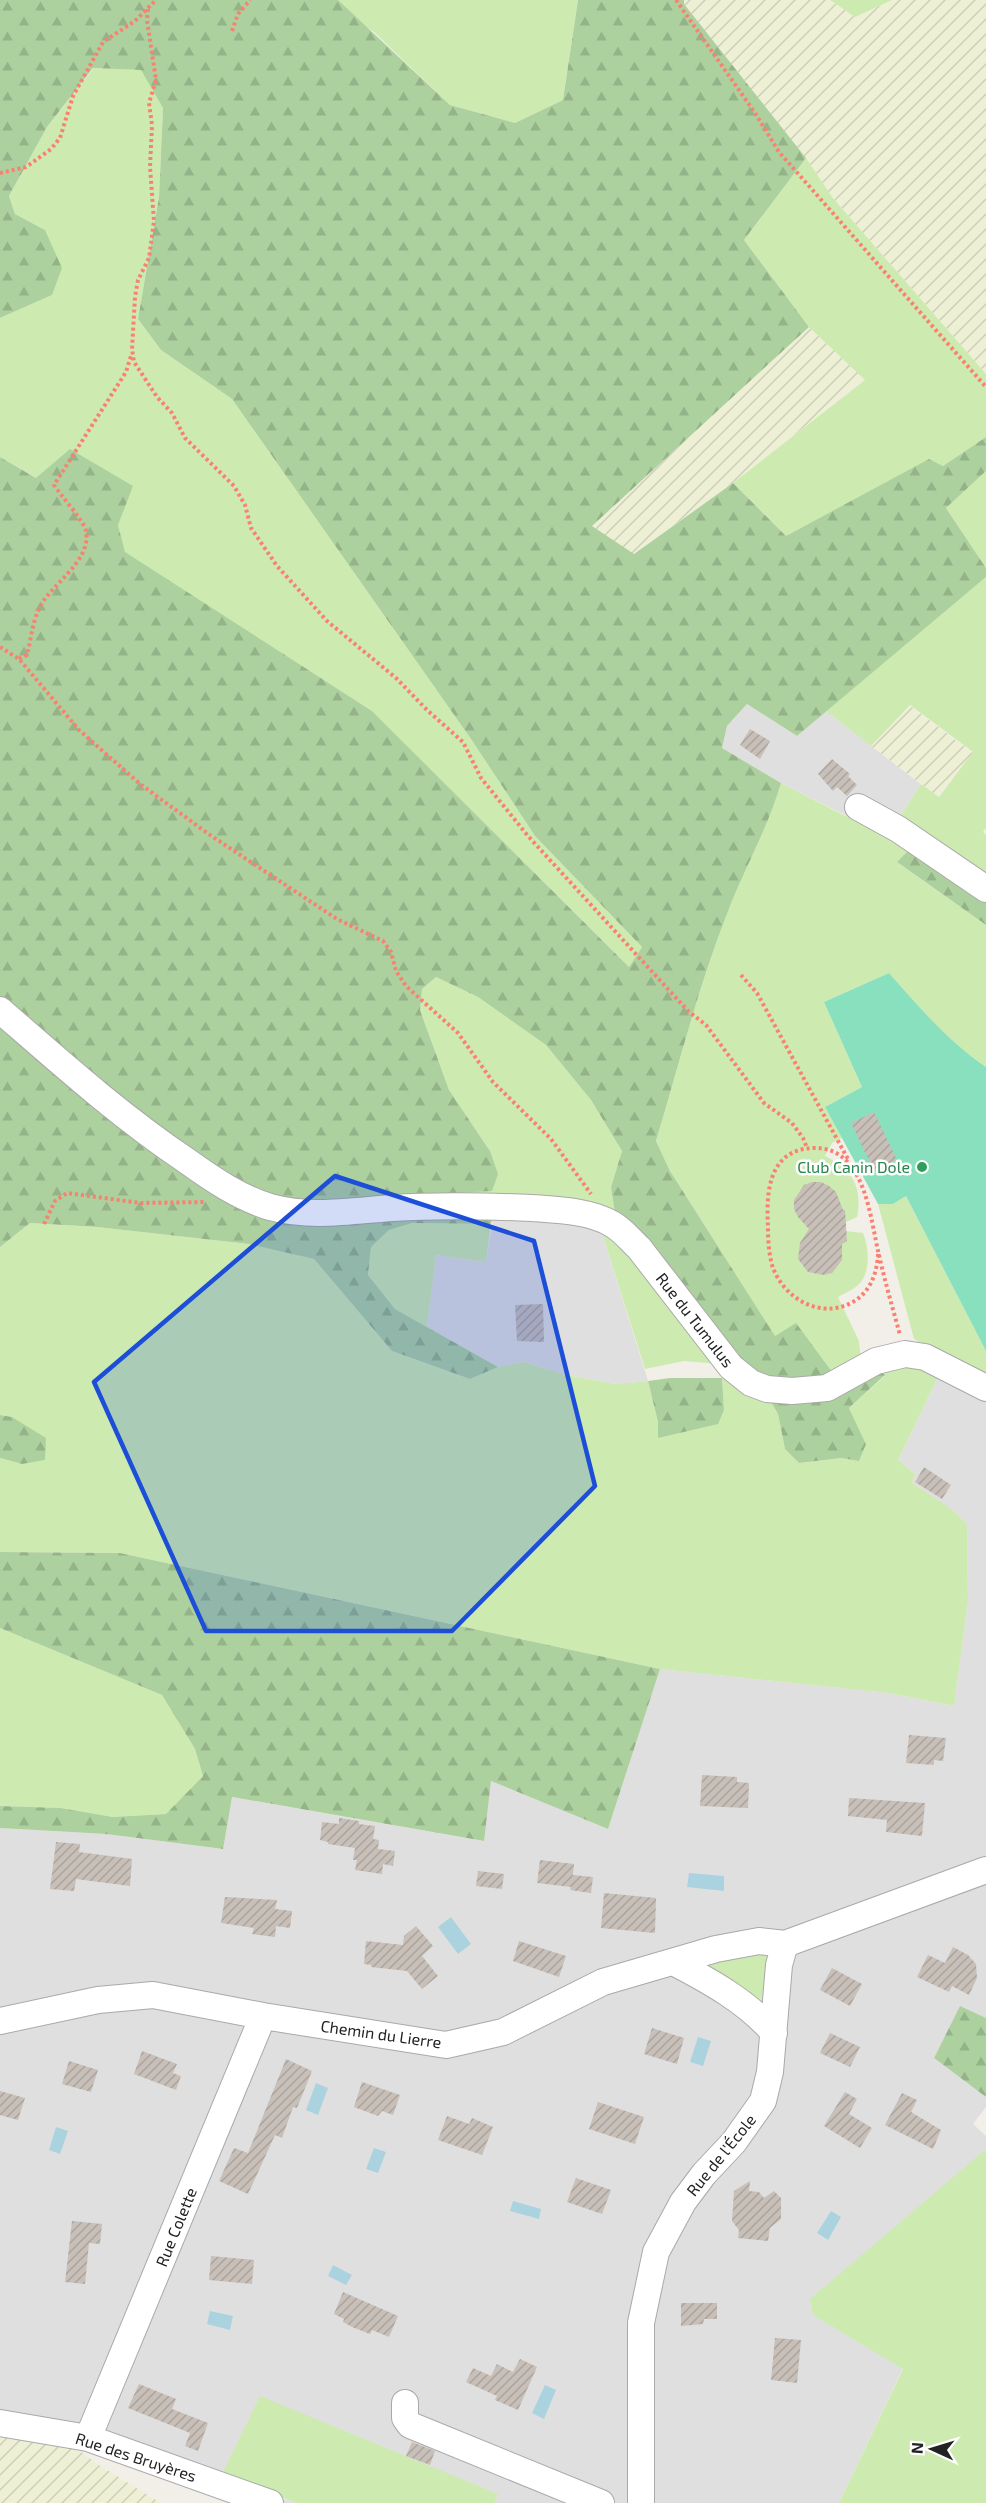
<svg xmlns="http://www.w3.org/2000/svg" width="986" height="2503" font-family="'Exo 2',sans-serif">
<style>
.residential{fill:#e0dfdf}
.farmland{fill:url(#farmland-furrows)}
.grass{fill:#cdebb0}
.forest{fill:url(#forest-firs)}
.pitch{fill:#88e0be}
.water{fill:#aad3df}
.building{fill:url(#building-hatch)}
.lines{fill:none;stroke-linecap:round;stroke-linejoin:round}
.minor-casing{stroke:#a9a9a9;stroke-width:28}
.path{stroke:#fa8072;stroke-width:4;stroke-dasharray:3 3;stroke-linecap:butt}
.minor{stroke:#fff;stroke-width:26}
.marked{fill:#1d4ed8;fill-opacity:0.2;stroke:#1d4ed8;stroke-width:4.5;stroke-linejoin:round}
.leisure-dot{fill:#2e9e5b;stroke:#fff;stroke-width:2}
.labels{text-anchor:middle;stroke-width:5;stroke-linejoin:round;paint-order:stroke}
.leisure-label{font-size:16px;fill:#27864d;stroke:#fff;text-anchor:end}
.street-label{font-size:16px;fill:#222;stroke:#fff}
</style>
<defs>
<pattern id="farmland-furrows" width="10" height="10" patternUnits="userSpaceOnUse" patternTransform="scale(1.5)"><rect width="10" height="10" fill="#eef0d5"/><path d="M-1 1l2-2M0 10L10 0M9 11l2-2" fill="none" stroke="#ccceb7"/></pattern>
<pattern id="forest-firs" width="22" height="20" patternUnits="userSpaceOnUse" patternTransform="scale(1.5)"><rect width="22" height="20" fill="#add19e"/><path d="M5 1l3.5 6h-7zM16 11l3.5 6h-7z" fill="#95b388"/></pattern>
<pattern id="building-hatch" width="6" height="6" patternUnits="userSpaceOnUse" patternTransform="scale(1.5)"><rect width="6" height="6" fill="#c7bfb8"/><path d="M-1 1l2-2M0 6l6-6M5 7l2-2" fill="none" stroke="#aba49e"/></pattern>
</defs>
<rect width="100%" height="100%" fill="#f2efe9"/>
<path class="residential" d="M747,704L797,736L826,711L921,784L887,836L781,783L722,748L727,726Z
M494,1214L600,1227L648,1381L617,1384L566,1375L524,1362L498,1367L427,1327L436,1255L486,1262Z
M948,1357L986,1380V2018L960,2007L934,2058L986,2097V2107L973,2124L986,2136V2149L813,2315L903,2368L839,2503H494L497,2494L266,2493L296,2503H247L109,2453L0,2433V1828L106,1834L222,1849L231,1797L483,1841L491,1781L608,1829L660,1669L889,1693L954,1706L968,1601L967,1524L950,1509L912,1483L915,1474L898,1460Z"/>
<path class="farmland" d="M684,0H830L855,17L892,0H986V374L832,197L806,158L684,4Z
M809,327L865,379L733,483L633,554L592,526Z
M909,705L973,753L938,797L871,746Z
M0,2433L72,2445L99,2465L161,2503H0Z"/>
<path class="grass" d="M324,0H578L563,100L515,123L450,105L374,32Z
M830,0H892L855,17Z
M94,68L142,70L163,108L159,197L138,319L161,350L232,399L471,739L535,836L642,947L629,967L372,711L124,552L118,525L0,457V318L52,295L45,230L15,214L9,196L47,127Z
M806,158L832,197L986,374V437L943,466L929,460L786,536L733,483L865,380L809,327L744,240Z
M986,471V568L946,508Z
M986,577V828L983,832L986,835V881L897,821L921,784L939,797L973,752L910,705L871,746L826,711Z
M781,783L910,849L898,863L986,925V1067C949,1042 918,1006 889,973L824,1002L862,1087L825,1107L842,1138L832,1143L825,1156C852,1169 863,1187 857,1217L846,1222V1231L863,1233C869,1247 871,1273 859,1284C854,1290 844,1293 838,1297L859,1341L861,1362L835,1376L775,1336L670,1171L656,1141C679,1065 698,987 727,914C744,869 768,828 781,783Z
M436,977L478,997L546,1045L591,1100L622,1151L611,1187L615,1214L405,1196L490,1151L449,1090L420,1010L422,989Z
M906,1196L986,1351V1380L914,1339L878,1204H893Z
M30,1223L97,1227L249,1244L314,1259L392,1351L470,1379L498,1367L524,1362L566,1375L617,1384L648,1381L658,1422V1437L724,1410L722,1378L771,1394V1402L778,1414L785,1449L799,1463L842,1458L866,1444L849,1408L885,1376L875,1367L901,1361L942,1369L898,1460L915,1474L912,1483L950,1508L967,1524L968,1601L954,1706L889,1693L660,1669L120,1553L0,1552V1458L22,1464L12,1417L0,1415V1247Z
M412,1223L491,1224L486,1262L436,1255L427,1327L395,1309L368,1275L371,1247L389,1230Z
M600,1227L617,1237L719,1364L684,1361L645,1369Z
M0,1628L162,1695L195,1749L203,1776L166,1814L113,1817L61,1808L0,1806Z
M722,1954H765L769,1964L759,2006L696,1961Z
M986,2149V2503H839L903,2369L813,2315L810,2299Z
M260,2396L498,2494L494,2503H296L222,2474Z"/>
<path class="forest" d="M0,0H338L450,105L515,123L563,100L578,0H684V4L806,158L744,240L809,327L592,526L634,554L733,483L786,536L929,459L943,466L986,437V471L946,508L986,568V577L797,736L747,704L727,726L722,748L781,783C768,828 744,869 727,914C698,987 679,1065 656,1141L670,1171L775,1336L796,1323L835,1376L804,1385L743,1371L615,1214L611,1187L622,1151L591,1100L546,1045L478,997L436,977L422,989L420,1010L449,1090L490,1151L498,1174L492,1191L406,1196L494,1214L491,1224L412,1223L389,1230L371,1247L368,1275L395,1309L498,1367L470,1379L392,1351L314,1259L249,1244L97,1227L30,1223L0,1247V457L36,478L70,449L133,486L118,525L125,552L372,711L629,967L642,947L535,836L471,739L232,399L161,350L138,319L159,197L163,108L141,70L93,68L47,127L9,196L15,214L45,230L62,268L52,295L0,318Z
M910,849L986,896V925L897,862Z
M875,1367L885,1375L849,1408L866,1444L859,1461L842,1458L799,1463L785,1449L778,1414L771,1402V1394Z
M670,1378H722L724,1410L718,1424L658,1438V1422L648,1381Z
M0,1415L12,1417L46,1438L45,1460L22,1464L0,1458Z
M0,1552L120,1553L660,1669L608,1829L491,1781L484,1841L232,1797L223,1849L106,1834L0,1828V1806L61,1808L113,1817L166,1814L203,1776L195,1749L162,1695L0,1628Z
M960,2006L986,2018V2097L934,2058Z"/>
<path class="pitch" d="M889,973C918,1006 949,1042 986,1067V1351L906,1196L893,1204H878L825,1107L862,1087L824,1002Z"/>
<path class="water" d="M689,1873L724,1876V1891L687,1887Z
M451,1917L471,1944L458,1954L438,1927Z
M698,2037L711,2041L703,2066L690,2062Z
M316,2083L328,2088L318,2115L306,2110Z
M56,2127L68,2131L60,2154L49,2150Z
M374,2148L386,2152L378,2173L366,2169Z
M513,2201L541,2209L539,2219L510,2211Z
M831,2211L841,2217L828,2240L817,2233Z
M333,2265L352,2275L346,2285L328,2276Z
M210,2311L233,2316L230,2330L207,2324Z
M545,2385L556,2390L544,2419L532,2413Z"/>
<path class="building" d="M750,729L770,741L760,759L740,745Z
M832,759L850,774L848,776L857,785L847,796L837,787L833,791L818,774Z
M874,1112L897,1160L874,1171L851,1123Z
M812,1182H821L829,1186L836,1192L843,1210H845L847,1241L842,1244V1260L832,1273L824,1275L808,1272L798,1259L800,1243L809,1229L798,1217L794,1209V1200L804,1185Z
M543,1304L544,1342L517,1341L515,1305Z
M924,1467L951,1485L942,1499L915,1482Z
M909,1735L946,1738L943,1761L934,1760V1765L906,1763Z
M702,1775L737,1777V1782L749,1783L748,1808L700,1806Z
M849,1798L925,1803L922,1836L886,1832L887,1820L848,1816Z
M339,1818L359,1821V1824L375,1826L373,1839L379,1840L378,1849L395,1851L393,1866L383,1864L382,1874L355,1870L357,1860H353L355,1848L328,1844V1842L320,1840L322,1822L339,1824Z
M56,1842L80,1844L79,1852L132,1859L130,1886L76,1879L74,1891L50,1889Z
M540,1860L574,1864L572,1883L573,1875L593,1877L591,1893L570,1890L571,1887L537,1883Z
M478,1871L504,1874L502,1889L476,1886Z
M604,1893L656,1898L655,1933L601,1928Z
M225,1897L277,1900L275,1909L292,1911L290,1928L276,1926L275,1937L252,1934L254,1928L221,1923Z
M416,1926L433,1946L422,1956L438,1976L422,1989L407,1971L371,1967V1965L364,1964L366,1941L403,1945L404,1936Z
M519,1941L566,1956L559,1977L513,1961Z
M953,1947L968,1955L976,1964L977,1978L969,1995L952,1986L949,1992L917,1977L928,1955L945,1963Z
M832,1968L862,1984L850,2006L820,1990Z
M652,2028L684,2038L677,2064L644,2054Z
M830,2033L860,2047L850,2067L820,2053Z
M142,2051L177,2064L173,2073L181,2076L176,2090L134,2074Z
M286,2059L312,2071L297,2108L293,2107L282,2138L275,2135L248,2194L219,2181L234,2148L248,2153Z
M69,2061L98,2070L91,2092L62,2084Z
M362,2082L400,2095L393,2115L382,2111L378,2116L354,2107Z
M0,2091L25,2098L18,2120L0,2115Z
M845,2092L857,2099L849,2114L872,2128L860,2148L824,2126Z
M902,2093L917,2100L911,2112L941,2130L933,2149L885,2125Z
M598,2102L644,2117L635,2144L589,2129Z
M447,2116L469,2124L472,2118L493,2127L482,2155L438,2140Z
M576,2178L611,2190L602,2214L567,2202Z
M750,2181L749,2191L759,2192L764,2198L774,2191L781,2198V2219L770,2228L768,2241L738,2238L739,2230L732,2221L734,2191Z
M72,2221L102,2224L100,2244L89,2243L85,2284L65,2282Z
M211,2256L254,2260L252,2284L209,2280Z
M343,2292L398,2316L389,2337L372,2330L370,2334L352,2327L343,2322L344,2319L334,2314Z
M681,2303H717V2319H704L703,2324L681,2326Z
M775,2338L801,2340L797,2383L771,2380Z
M520,2359L537,2367L518,2410L495,2400L497,2396L466,2382L473,2368L491,2376L497,2364L513,2372Z
M139,2384L176,2399L172,2409L208,2423L198,2451L185,2446L190,2433L128,2408Z
M412,2442L435,2451L430,2465L406,2456Z"/>
<g class="lines">
<defs>
<path id="minor" d="M858,807L898,829L986,889
M0,1010C61,1063 120,1116 187,1161C212,1179 240,1198 270,1207C310,1218 351,1211 392,1208C439,1205 485,1206 532,1208C558,1210 590,1211 612,1224C623,1230 630,1240 639,1248L731,1367L751,1383L767,1389L792,1391L827,1388L876,1361L905,1354L925,1357L986,1388
M673,1962C708,1980 748,2002 774,2033
M0,2021L98,2000L153,1995L263,2016L446,2045L503,2032L603,1982L716,1949L759,1941L785,1944
M405,2403V2418L410,2425L601,2503
M0,2423L88,2438L270,2503
M88,2438L263,2016
M641,2503V2323L656,2252L683,2202L704,2174L734,2142L763,2101L770,2072L779,1965L785,1944L986,1870"/>
</defs>
<use href="#minor" class="minor-casing"/>
<path class="path" d="M676,0L755,113L779,152L986,387
M148,9L147,20L156,80L149,103L152,125L150,167L154,221L149,258L138,280L135,297L132,349L134,362L157,397L172,413L185,438L234,486L245,505L251,528L277,566L327,621L396,678L427,710L463,742L481,778L528,836L688,1011L706,1025L764,1103L792,1123L803,1138L807,1148
M232,31L238,14L250,0
M0,173L26,167L51,149L60,138L73,96L103,42L135,21L156,0
M0,647L19,659L79,730L140,784L210,835L337,919L383,941L391,952L396,971L406,986L458,1033L493,1082L551,1139L591,1194
M19,659L27,655C31,640 32,623 39,609C49,585 92,562 86,531C84,521 61,496 54,485L126,372L131,356
M741,975L757,993L849,1161
M44,1224L55,1201L67,1193L141,1203L206,1202
M878,1254C877,1274 870,1293 851,1303C820,1319 785,1299 773,1268C769,1256 768,1241 768,1227C766,1193 768,1149 814,1148C866,1147 870,1219 879,1255C885,1282 893,1309 900,1335"/>
<use href="#minor" class="minor"/>
</g>
<path class="marked" d="M335,1176L534,1241L595,1486L452,1631H206L94,1382Z"/>
<circle class="leisure-dot" cx="922" cy="1167" r="6"/>
<g class="labels">
<g class="leisure-label">
<text x="910" y="1173">Club Canin Dole</text>
</g>
<g class="street-label">
<text transform="translate(695 1320) rotate(52)" y="6">Rue du Tumulus</text>
<text transform="translate(381 2034) rotate(8)" y="6">Chemin du Lierre</text>
<text transform="translate(721 2155) rotate(-51)" y="6">Rue de l'École</text>
<text transform="translate(176 2227) rotate(-68)" y="6">Rue Colette</text>
<text transform="translate(136 2457) rotate(18)" y="6">Rue des Bruyères</text>
</g>
</g>
<g transform="translate(932 2449) rotate(274)" stroke="#ffffff" stroke-width="4.5" paint-order="stroke">
<path d="M0-4.5L10 22L0 15L-10 22Z" fill="#222222"/>
<text y="-9" font-size="16" font-weight="bold" text-anchor="middle" fill="#222222">N</text>
</g>
</svg>
